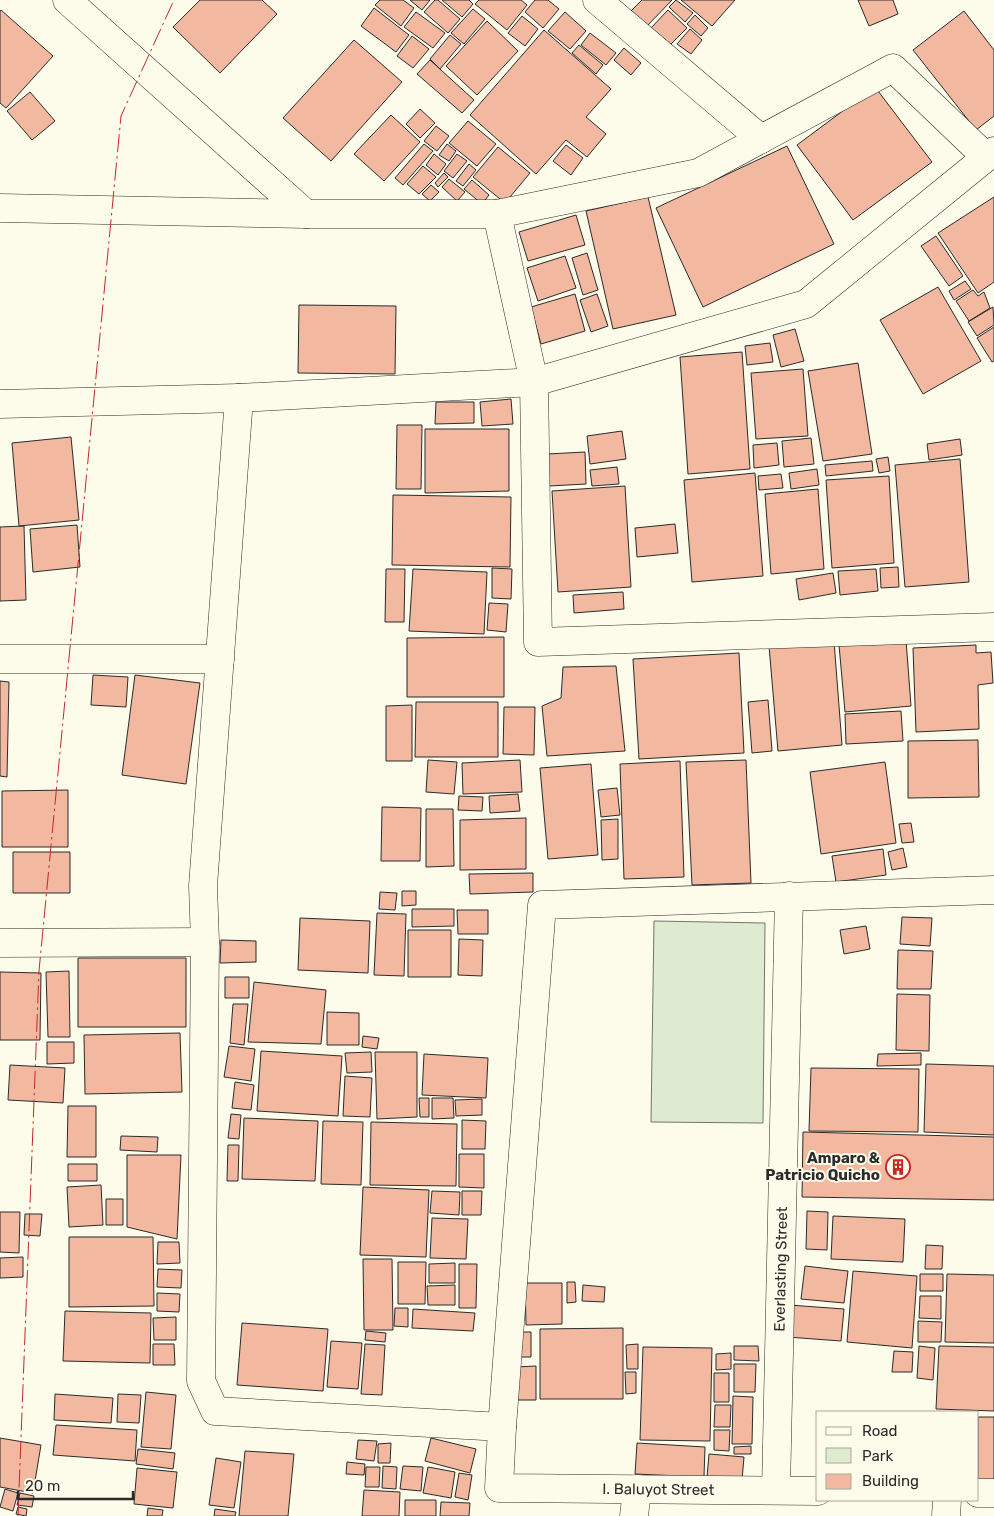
<svg xmlns="http://www.w3.org/2000/svg" width="994" height="1516" font-family="Rubik,sans-serif">
<style>
.green{fill:#deebd1;stroke:#74746e}
.building{fill:#f2b8a0;stroke:#2b2b2b}
.lines{fill:none;stroke-linecap:round;stroke-linejoin:round}
.minor-casing{stroke:#2b2b2b;stroke-width:29}
.minor{stroke:#fdfbea;stroke-width:28}
.power{stroke:#c62828;stroke-width:1;stroke-dasharray:18 4 2.5 4;stroke-linecap:butt}
.labels{text-anchor:middle;stroke-width:4;stroke-linejoin:round;paint-order:stroke}
.poi-label{font-size:15px;font-weight:bold;fill:#2b2b2b;stroke:#fdfbea;text-anchor:end}
.street-label{font-size:15px;fill:#2b2b2b;stroke:#fdfbea}
</style>
<rect width="100%" height="100%" fill="#fdfbea"/>
<path class="green" d="M654,921L765,923L763,1123L651,1122Z"/>
<path class="building" d="M200,0H262L277,14L220,73L173,27Z
M380,0H403L414,8L401,26L375,5Z
M410,0H430L422,10Z
M435,0H438L460,19L448,33L424,12Z
M442,0H469L473,4L462,17Z
M479,0H521L527,5L507,30L475,4Z
M535,0H548L559,9L543,28L525,12Z
M642,0H672L647,26L631,11Z
M676,0L693,13L685,22L669,7Z
M681,0H735L712,26Z
M858,0H893L898,14L869,26Z
M374,8L409,35L396,52L361,26Z
M473,9L485,19L464,44L451,33Z
M1,10L53,56L6,108L0,103V12Z
M668,10L687,28L669,46L650,29Z
M964,11L994,50V116L976,130L913,50Z
M416,12L445,33L433,48L404,27Z
M565,12L586,31L570,49L548,31Z
M695,15L708,28L701,36L687,24Z
M522,16L538,29L525,46L508,33Z
M487,21L518,51L477,95L446,66Z
M690,29L702,40L691,54L677,44Z
M544,30L611,89L586,117L606,134L587,157L566,140L536,174L470,115Z
M590,33L616,53L606,65L581,45Z
M450,35L461,44L440,69L430,59Z
M412,36L429,49L413,68L397,56Z
M354,40L402,82L331,161L283,118Z
M579,45L603,65L596,74L572,53Z
M624,48L641,63L631,75L614,60Z
M430,60L474,100L462,113L417,74Z
M875,87L932,162L853,220L797,145Z
M30,92L55,121L32,140L7,111Z
M420,109L435,123L420,138L406,124Z
M391,115L420,142L384,181L354,154Z
M468,121L496,144L477,166L449,143Z
M436,126L449,136L437,151L424,141Z
M424,144L433,151L403,185L395,178Z
M447,144L456,151L449,161L439,155Z
M566,145L583,158L571,175L553,161Z
M787,146L834,244L703,307L656,208Z
M498,147L530,173L505,203L473,177Z
M434,154L446,164L438,175L426,165Z
M457,154L467,161L453,178L444,171Z
M469,164L476,170L463,186L456,181Z
M423,166L436,177L419,194L407,184Z
M444,173L448,177L438,187L435,183Z
M449,179L465,192L457,201L442,187Z
M472,180L489,195L482,204L464,189Z
M431,185L439,192L430,201L422,194Z
M648,197L676,315L613,329L586,211Z
M994,197V282L978,293L938,233Z
M576,215L585,245L528,261L519,232Z
M936,236L963,276L949,286L921,246Z
M587,253L598,290L583,295L572,258Z
M565,256L576,288L538,301L527,268Z
M965,281L971,289L954,300L949,291Z
M938,287L981,361L923,394L880,320Z
M973,290L978,296L984,292L990,308L969,321L956,301Z
M575,294L585,331L541,344L531,307Z
M597,294L608,326L591,332L580,300Z
M299,305L396,306L395,374L298,373Z
M993,307L994,325L977,336L968,322Z
M994,327V361L992,362L977,338Z
M795,329L804,361L781,367L773,335Z
M770,343L773,362L747,365L745,346Z
M742,352L750,469L688,474L680,357Z
M858,363L872,454L823,461L808,371Z
M803,369L808,436L756,439L751,373Z
M511,399L513,424L482,426L480,402Z
M436,402H474V423L435,424Z
M397,425H422L421,489H396Z
M425,429H509V491L425,493Z
M622,431L626,459L590,464L587,436Z
M71,437L79,520L19,526L12,443Z
M811,438L814,464L784,467L782,441Z
M960,439L962,455L929,460L927,444Z
M777,443L779,465L754,468L753,445Z
M585,452L586,484L549,486L547,454Z
M888,457L890,471L879,473L876,459Z
M960,459L969,582L905,587L895,465Z
M872,461L873,471L826,476L825,465Z
M617,467L619,484L592,486L590,470Z
M817,469L819,485L791,489L789,473Z
M755,473L763,576L692,582L684,480Z
M781,474L783,488L759,490L758,476Z
M889,476L894,563L832,568L826,480Z
M625,486L631,587L558,592L552,491Z
M818,489L824,569L771,574L765,494Z
M393,495L511,497L510,567L392,565Z
M675,524L678,553L637,557L635,528Z
M77,525L80,567L33,572L30,529Z
M24,526L26,600L0,601V527Z
M898,567L899,587L881,588L880,568Z
M492,568L512,569L511,599L492,598Z
M386,569H405L404,622H385Z
M413,569L487,572L484,634L409,631Z
M876,569L878,591L840,595L838,571Z
M833,573L836,593L799,600L796,579Z
M623,592L624,609L574,613L573,595Z
M489,603L508,604L506,632L487,630Z
M504,637V697H407V638Z
M906,640L911,706L845,712L839,645Z
M834,641L842,745L778,751L769,646Z
M976,645V653L991,652L993,683L978,685L979,729L916,732L913,648Z
M739,653L744,753L639,759L633,659Z
M616,666L625,751L547,756L542,706L561,698L563,667Z
M93,675L128,677L126,707L91,705Z
M135,675L200,683L186,784L122,775Z
M0,681L9,682L7,777L0,776Z
M768,700L772,751L752,753L748,702Z
M416,702H498V757H415Z
M412,705V761H386V706Z
M504,707H535L534,755L503,754Z
M901,711L903,741L846,744L845,714Z
M978,740L979,797L908,798V741Z
M428,760L457,762L454,794L426,792Z
M520,760L522,792L463,794L462,763Z
M746,760L751,883L692,885L686,762Z
M680,761L684,877L624,879L620,764Z
M885,762L896,843L821,854L810,772Z
M591,764L598,855L548,859L540,768Z
M617,788L620,815L601,817L598,790Z
M68,790V847H2V791Z
M518,794L520,811L490,813L489,796Z
M459,796L483,797L482,811L458,810Z
M382,807L421,808L420,861H381Z
M426,809H453L454,866L426,867Z
M526,818V869L460,870V820Z
M618,819V859L602,860L601,820Z
M911,823L914,842L902,843L899,824Z
M903,848L907,867L892,870L888,852Z
M883,849L886,875L836,882L832,856Z
M13,852H70V893H13Z
M533,873V892L470,894L469,874Z
M402,891H416V905L402,906Z
M380,892L397,893L395,910L379,909Z
M412,909H454V926L412,927Z
M457,910H488V934H458Z
M377,913L406,914L404,976L374,975Z
M902,917L932,918L930,946L900,944Z
M300,918L370,921L368,973L298,970Z
M866,926L870,949L844,954L840,930Z
M408,930H451V977H408Z
M459,939L483,940L482,976L458,975Z
M221,940L256,941V962L220,963Z
M898,950L933,951L931,989H897Z
M78,958H186V1027H78Z
M69,971L70,1037H48L46,972Z
M0,972L41,973L40,1040H0Z
M225,977H249V998H225Z
M254,982L326,990L321,1044L248,1042Z
M897,994L930,995L929,1051L896,1050Z
M233,1004H248L244,1045L230,1043Z
M327,1012L359,1013V1045H327Z
M180,1033L182,1092L85,1094L84,1035Z
M363,1036L379,1038L377,1049L362,1047Z
M47,1042H74V1063L47,1064Z
M229,1046L255,1049L251,1081L224,1077Z
M261,1051L342,1056L338,1116L257,1111Z
M371,1052L372,1072L347,1073L345,1053Z
M375,1052H417V1117L377,1119Z
M921,1053V1065L877,1066L878,1054Z
M424,1054L488,1058L486,1098L422,1095Z
M926,1064L994,1066V1135L924,1132Z
M10,1065L65,1068L63,1103L8,1100Z
M811,1068L919,1069L918,1132L809,1131Z
M345,1076L372,1078L370,1117L343,1116Z
M235,1082L254,1085L251,1110L232,1108Z
M419,1098H429V1117H420Z
M432,1098H453L454,1118L432,1119Z
M482,1099V1115L456,1116L455,1100Z
M68,1106H96V1157H67Z
M231,1114L241,1115L239,1139L228,1138Z
M244,1118L318,1121L315,1181L242,1179Z
M462,1120L486,1121L485,1149H462Z
M323,1121L363,1122L361,1185L321,1184Z
M371,1122L457,1124L456,1186L370,1185Z
M803,1132L994,1137V1200L802,1197Z
M121,1136L158,1137L157,1152L120,1150Z
M228,1145H239L238,1181H227Z
M459,1154H484V1188L459,1187Z
M127,1155H181L177,1239L127,1227Z
M68,1164H97V1181H68Z
M101,1185L103,1225L69,1227L67,1187Z
M363,1187L429,1190L426,1257L360,1255Z
M432,1191L460,1192L459,1215L430,1213Z
M462,1191H482L481,1215H462Z
M106,1199H123V1225H106Z
M807,1211L828,1212L827,1250L806,1249Z
M0,1212H20L19,1253L0,1252Z
M25,1214H42L40,1236L24,1235Z
M833,1216L905,1219L903,1262L831,1259Z
M432,1218L468,1219L466,1259L430,1258Z
M69,1237H153L154,1306L69,1307Z
M158,1242H179L180,1263L157,1264Z
M926,1245L943,1246L942,1269H925Z
M23,1257V1277L0,1278V1258Z
M363,1259H392L393,1330H364Z
M398,1262H426L425,1304H398Z
M455,1263V1283H429V1264Z
M459,1264H477L476,1308H459Z
M805,1266L848,1271L844,1303L801,1299Z
M158,1269L182,1270L181,1288L157,1287Z
M853,1271L917,1276L912,1348L847,1342Z
M920,1274H943V1291H920Z
M947,1274L994,1275V1343L945,1342Z
M567,1282H575L576,1302L567,1303Z
M525,1283H562V1324L526,1325Z
M455,1285V1305H428L427,1286Z
M583,1285L605,1287L604,1302L582,1301Z
M157,1293L180,1294L179,1312L157,1311Z
M920,1296H941V1319L919,1318Z
M789,1305L844,1309L841,1341L787,1337Z
M395,1308H408V1327L394,1326Z
M413,1309L475,1313L473,1331L412,1328Z
M65,1311L151,1313L150,1363L63,1361Z
M176,1317V1340H154L153,1318Z
M918,1321L942,1322L941,1342H918Z
M242,1323L328,1329L323,1391L237,1385Z
M623,1328V1399H540V1329Z
M366,1331L386,1333L385,1342L365,1340Z
M518,1332H531V1357H518Z
M331,1341L362,1343L358,1389L327,1387Z
M153,1344H174L175,1365H153Z
M365,1344L385,1345L382,1395L361,1394Z
M638,1344V1369H627L626,1345Z
M734,1346H758L759,1361L734,1360Z
M919,1346L935,1348L933,1380L917,1378Z
M939,1346L994,1347V1411L936,1409Z
M643,1347L712,1348L710,1441L640,1440Z
M894,1351L913,1352L912,1372H892Z
M731,1353V1369L716,1370V1354Z
M734,1364H756L755,1392H734Z
M536,1366V1400H516V1367Z
M625,1372H636V1393L626,1394Z
M714,1373H729V1402H714Z
M146,1392L176,1395L171,1449L141,1447Z
M55,1394L113,1398L111,1423L54,1420Z
M118,1394L141,1395L139,1423L117,1422Z
M733,1396L753,1397L752,1444H732Z
M715,1405H731L730,1427H714Z
M978,1417H994V1482L978,1481Z
M56,1425L137,1430L135,1461L53,1455Z
M714,1430H730L729,1451L714,1450Z
M0,1438L41,1445L33,1493L0,1487Z
M431,1438L476,1449L470,1473L425,1461Z
M358,1440L377,1441L374,1461L356,1459Z
M391,1443L390,1463H378V1444Z
M637,1443L705,1447L704,1477L635,1474Z
M751,1446V1454H734V1447Z
M138,1449L175,1453L173,1469L136,1464Z
M245,1451L294,1454L288,1516H239Z
M709,1454L744,1457L742,1480L707,1477Z
M216,1458L241,1462L234,1508L209,1505Z
M347,1462L365,1464L364,1475L346,1474Z
M383,1466L397,1467L396,1489L382,1488Z
M403,1466L423,1467L421,1491L400,1489Z
M366,1467H380L379,1487H365Z
M428,1467L455,1472L451,1498L423,1493Z
M137,1468L177,1472L173,1508L134,1504Z
M459,1473L472,1475L468,1500L455,1497Z
M5,1489L18,1493L13,1511L0,1507Z
M364,1490L400,1492L399,1516H362Z
M20,1493L34,1496L32,1507L17,1505Z
M405,1500H436V1516H405Z
M441,1502L470,1503L469,1516H440Z
M18,1507L27,1509L26,1516L16,1514Z
M148,1508L163,1510L162,1516H147Z
M215,1509L236,1512L235,1516H214Z"/>
<g class="lines">
<defs>
<g id="minor">
<path d="M67,0L306,214"/>
<path d="M597,0L761,139"/>
<path d="M0,208L306,214H497L698,173L893,68L986,157"/>
<path d="M497,214L534,382L538,642L994,627"/>
<path d="M0,404L239,398"/>
<path d="M0,659H220"/>
<path d="M205,942L203,886L239,398L534,382L806,304L994,151"/>
<path id="s1" d="M0,943L205,942L201,1381L215,1411L502,1427L499,1488L818,1491"/>
<path d="M502,1427L542,905L994,890"/>
<path id="s2" d="M776,1490L789,896"/>
<path d="M978,1493H994"/>
<path d="M634,1516L637,1489"/>
<path d="M946,1516L947,1500"/>
</g>
</defs>
<use href="#minor" class="minor-casing"/>
<use href="#minor" class="minor"/>
<path class="power" d="M18,1516L39,971L121,116L174,0"/>
</g>
<defs>
<symbol id="building-ring" viewBox="-11 -11 22 22"><circle r="9.5" fill="#fdfbea" stroke="#c62828" stroke-width="1.5"/><path d="M-4-6H4V6H1V3H-1V6H-4ZM-2.5-4.3h1.7v1.8h-1.7ZM.8-4.3h1.7v1.8H.8ZM-2.5-1h1.7V.8h-1.7ZM.8-1h1.7V.8H.8Z" fill="#c62828"/></symbol>
</defs>
<g fill-rule="evenodd">
<use href="#building-ring" x="884" y="1153" width="28" height="28"/>
</g>
<g class="labels">
<g class="poi-label">
<text x="880" y="1163">Amparo &amp;<tspan x="880" dy="17">Patricio Quicho</tspan></text>
</g>
<g class="street-label">
<text dy="5" stroke="none"><textPath href="#s2" startOffset="221">Everlasting Street</textPath></text>
<text dy="5" stroke="none"><textPath href="#s1" startOffset="1185">I. Baluyot Street</textPath></text>
</g>
</g>
<rect x="816" y="1411" width="162" height="90" fill="#fdfbea" stroke="#a9a89e"/>
<rect x="826" y="1427" width="25" height="8" fill="#fdfbea" stroke="#a9a89e"/>
<text x="862" y="1436" font-size="15" fill="#2b2b2b">Road</text>
<rect x="826" y="1448" width="25" height="15" fill="#deebd1" stroke="#a9a89e"/>
<text x="862" y="1461" font-size="15" fill="#2b2b2b">Park</text>
<rect x="826" y="1474" width="25" height="15" fill="#f2b8a0" stroke="#a9a89e"/>
<text x="862" y="1486" font-size="15" fill="#2b2b2b">Building</text>
<path d="M18 1491v8h115v-8" fill="none" stroke="#2b2b2b" stroke-width="2.5"/>
<text x="25" y="1491" font-size="15" fill="#2b2b2b" stroke="#fdfbea" stroke-width="4" paint-order="stroke">20 m</text>
</svg>
